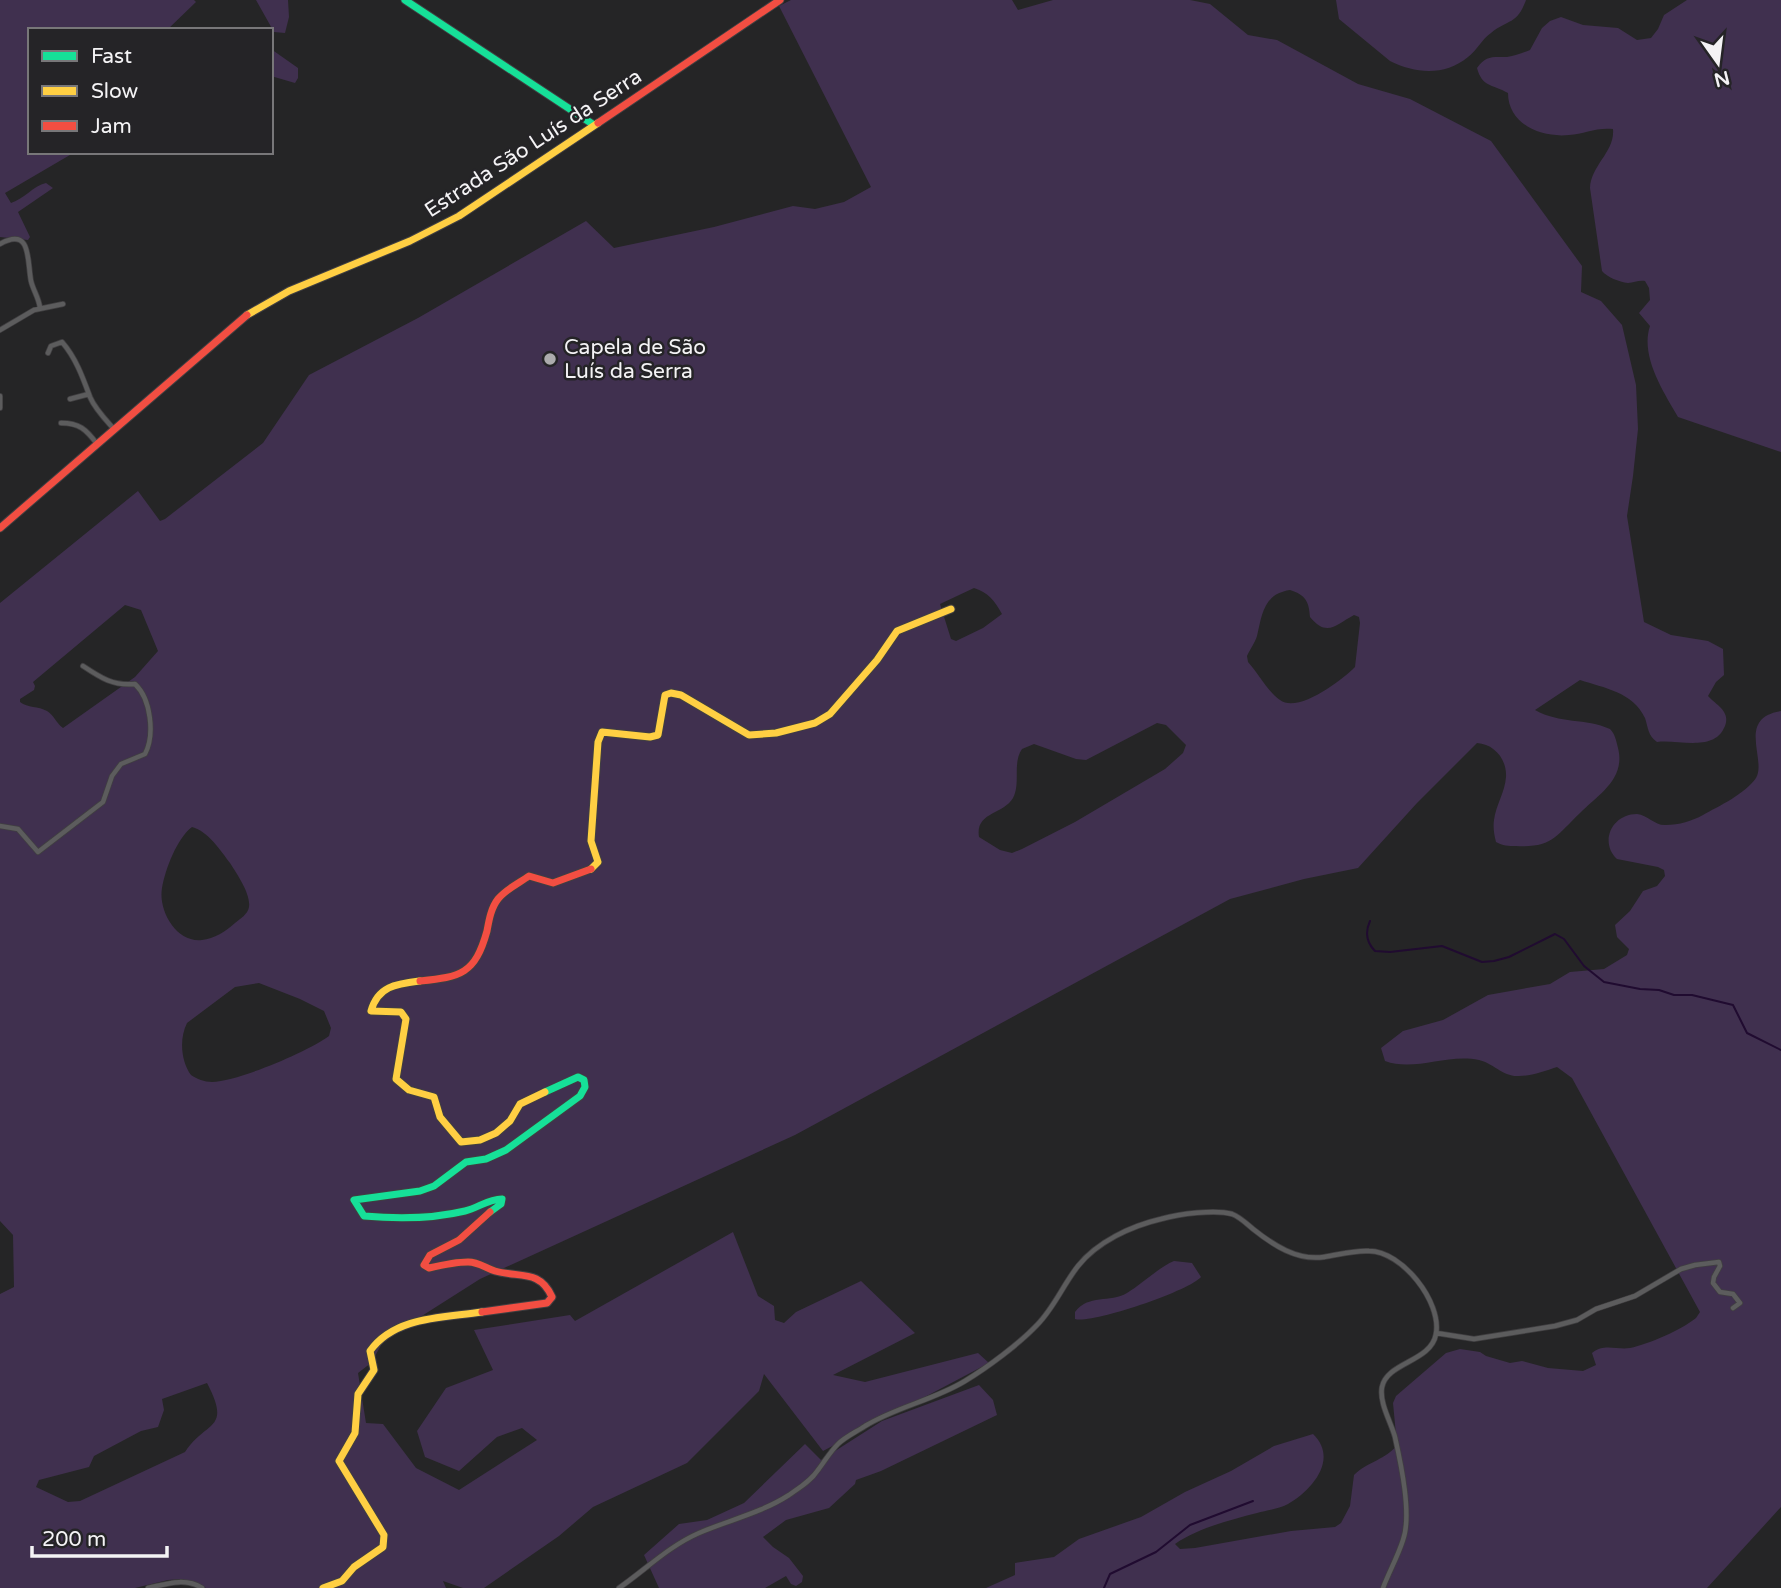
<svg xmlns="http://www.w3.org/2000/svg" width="1781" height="1588" font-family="'Varela Round',sans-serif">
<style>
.green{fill:#40304f;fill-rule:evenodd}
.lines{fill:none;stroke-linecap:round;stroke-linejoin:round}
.stream{stroke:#200b30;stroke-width:2}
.street-casing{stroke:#403f41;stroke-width:6}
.fast-casing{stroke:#403f41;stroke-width:9}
.slow-casing{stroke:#403f41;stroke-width:9}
.jam-casing{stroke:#403f41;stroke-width:9}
.street{stroke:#5c5c5d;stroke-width:4.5}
.fast{stroke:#16e098;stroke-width:7}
.slow{stroke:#ffcf43;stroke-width:7}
.jam{stroke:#f24e42;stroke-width:7}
.poi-dot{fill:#acabad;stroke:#252427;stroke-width:2.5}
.labels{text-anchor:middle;stroke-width:5;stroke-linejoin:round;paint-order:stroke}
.street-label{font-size:21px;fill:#f4f3f5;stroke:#252427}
.poi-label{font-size:21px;fill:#f4f3f5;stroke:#252427;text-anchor:start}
</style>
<rect width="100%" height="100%" fill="#252526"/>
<path class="green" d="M0,0H194L196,2L167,30H30V152H75L5,193L11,203C24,199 33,186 46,183L53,188L18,212L30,237L28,240L0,237Z
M256,0H288L289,17L285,33L274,32Z
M791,0H1012L1018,10L1053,0H1190L1210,4L1248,35L1277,40L1358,84L1410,99L1491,141L1582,266L1581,292L1601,301L1622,325L1636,385L1638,429L1633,476L1627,516L1644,622L1671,635L1708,641L1723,649L1724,675L1716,682L1708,696C1713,702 1720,705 1724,712C1727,717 1727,722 1724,728C1713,752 1677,739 1657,742C1648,736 1648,727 1645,718C1633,692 1604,688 1580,680L1535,710C1560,724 1585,718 1610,729C1615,734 1616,740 1618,748C1626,779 1598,795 1580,813C1556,836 1552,848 1516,846C1508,846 1503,846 1496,842C1494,834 1493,827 1494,820C1496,805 1505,792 1506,777C1507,759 1494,744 1477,743L1417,803L1358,868L1304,879L1230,899L795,1135L480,1279L384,1340L371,1363L358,1373L366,1423L383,1424L416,1468L459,1490L537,1440L522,1428L497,1437L459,1471L425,1457L417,1431L446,1388L493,1370L474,1330L570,1315L575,1321L733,1232L758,1296L774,1306L775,1320L784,1323L796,1312L861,1281L915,1333L833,1375L865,1382L978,1353L989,1363L823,1451L764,1374L759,1391L687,1463L593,1507L559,1536L484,1588H463L443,1581L446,1588H206L182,1579L168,1580L135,1588H0V1294L14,1287L13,1235L0,1221V603L138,491L160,521L165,519L263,443L309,375L418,318L586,221L614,248L714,227L793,206L815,209L844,202L871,187L779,6ZM974,588C989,593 994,600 1002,614L983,628L956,641L951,639L940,604ZM1290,590C1306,595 1309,602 1310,617C1327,638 1337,624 1354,615L1359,617L1360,623L1355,667C1342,680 1298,714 1280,700C1267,691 1259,674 1248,662L1247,656C1250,649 1255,643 1257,636C1262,615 1263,594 1290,590ZM125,605L141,610L158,651L135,677L63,728C56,723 54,715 47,711C38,706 28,708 20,702V699L34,690L35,686L33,682ZM1157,723L1166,725L1186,745L1183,753L1165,769L1075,822L1022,849L1012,853L1000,850L979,837C975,812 1003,815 1013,798C1021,782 1012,764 1022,749L1034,744L1076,759L1086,760ZM192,827C208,831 221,851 230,863C237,874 251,894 249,907C248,914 240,919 235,923C226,931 214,939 202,940C176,943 158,910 162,888C165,870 177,838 192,827ZM259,983L300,999L324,1011L331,1028L329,1036C307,1052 239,1081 212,1082C204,1082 197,1079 191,1075C181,1061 179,1039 187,1023L235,987ZM207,1383C232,1431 206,1420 185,1452L80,1501L68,1502L36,1487L39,1480L89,1467L94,1456L141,1431L158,1427L164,1410L162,1399Z
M1336,0H1526C1517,25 1508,19 1491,33C1482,39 1477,50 1468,57C1445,76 1416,74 1390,61L1339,19Z
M1687,0H1781V452L1678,417C1663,391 1640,356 1650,326L1639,313L1650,300L1649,288L1645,281C1638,280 1634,283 1628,283C1619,282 1607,277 1602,271L1590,188C1591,165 1615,152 1613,129C1597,127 1584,134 1569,135C1541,138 1508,124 1508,93C1492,84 1482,87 1477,68C1486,55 1493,57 1507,57C1515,56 1522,53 1530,50L1542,28L1550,21L1561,17L1583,25L1618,28L1637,40L1651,38L1658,29L1664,15Z
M271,49L298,68V78L295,83L271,76Z
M1781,711V1507L1707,1588H986L1015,1575V1563L1054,1557L1079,1539L1141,1517L1185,1492L1231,1471L1274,1446L1313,1434C1339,1459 1312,1490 1288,1504C1279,1509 1267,1510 1257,1513C1230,1520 1198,1528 1175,1544L1180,1549L1195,1548L1291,1531L1335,1527L1341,1523L1350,1506L1354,1475C1367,1462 1387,1459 1397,1445L1393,1403L1396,1396L1446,1353L1460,1349L1480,1352L1486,1356L1510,1363L1522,1361L1548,1368L1583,1371L1596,1365L1592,1353C1604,1343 1616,1350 1630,1348C1649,1344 1681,1330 1696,1318L1700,1312L1572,1078L1557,1067C1545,1071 1531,1076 1519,1076C1503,1077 1493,1063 1479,1060C1447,1053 1415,1072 1385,1061L1381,1048L1403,1031L1443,1020L1488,995L1550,984L1570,972L1604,969L1627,955L1629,949L1617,937L1615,925L1630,911L1643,891L1657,886L1665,876L1664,870L1658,867L1617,859C1599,842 1612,814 1637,814C1648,815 1655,826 1666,825C1679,825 1692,821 1703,815C1719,806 1745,794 1756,778C1767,760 1736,718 1781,711Z
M1174,1261L1192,1263L1201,1277C1189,1291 1092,1324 1075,1319V1312C1088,1294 1110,1303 1127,1293C1142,1284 1159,1267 1174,1261Z
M979,1385L993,1400L997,1415L881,1471L856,1480L855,1484L829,1508L786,1520L763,1537L773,1547L789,1558L803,1576L802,1582L796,1586L791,1584L786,1576L765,1588H659L644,1555L679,1524L707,1520L744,1503L805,1444L821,1460L882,1421Z"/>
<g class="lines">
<path class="stream" d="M1370,921C1365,932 1366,942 1375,951L1390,952L1442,946L1482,962L1494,961L1509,957L1555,934L1564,939L1584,966L1604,982L1640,989L1659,990L1674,995H1692L1733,1005L1747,1033L1781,1050
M1104,1588L1110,1574L1156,1552L1190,1525L1253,1501"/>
<defs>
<path id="street" d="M0,244C32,226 27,261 31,281C33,290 39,298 40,308
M0,330L34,310L63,304
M48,353L51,346L62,342C76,358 83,378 90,397C95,409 105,419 114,429
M0,396V408
M70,399L89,394
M61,423C79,423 86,429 97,444
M0,826L18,829L38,852L103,802L112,776L121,764L145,754C155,735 151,699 135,684C113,686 101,678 83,666
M1436,1333L1474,1339L1555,1326L1577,1320L1596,1309L1635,1296L1681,1269L1695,1265L1719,1262L1720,1266L1714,1277L1713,1283L1720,1292L1733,1294L1740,1303L1733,1308
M148,1588C166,1584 185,1577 202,1588
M619,1588C645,1570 669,1546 699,1533C729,1520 761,1513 789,1495C799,1488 811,1481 818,1470C825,1461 830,1452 838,1444C845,1437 856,1432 865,1426C896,1407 934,1400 965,1381C988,1367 1019,1344 1037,1325C1054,1308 1063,1285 1078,1266C1097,1242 1131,1226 1161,1219C1179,1214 1215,1209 1232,1214C1240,1217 1247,1224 1253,1229C1273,1245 1297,1261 1324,1257C1338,1255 1354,1250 1369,1251C1402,1251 1442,1302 1436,1334C1431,1362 1387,1362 1382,1387C1379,1403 1391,1422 1395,1437C1401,1464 1412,1515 1403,1540C1398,1556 1389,1572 1383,1588"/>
<path id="fast" d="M405,0L594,125
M490,1212L501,1204L502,1199C488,1199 478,1208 465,1211C432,1219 398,1219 364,1216L354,1200L420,1191L434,1186L466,1162L486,1159L506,1150L580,1096L585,1087L584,1080L578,1077L545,1092"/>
<path id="slow" d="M247,315L289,291L410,241L459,216L598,123
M591,869L598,862L591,841L598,742L602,732L650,737L658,735L665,695L671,693L681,695L749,735L776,733L815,723L830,714L877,660L897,631L951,609
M420,981C396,984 378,986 371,1011L401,1012L406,1019L396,1079L409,1090L434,1097L440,1117L461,1142L480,1140L496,1133L510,1121L520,1104L545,1092
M323,1588L342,1581L354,1567L383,1547L384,1535L339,1461L355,1433L358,1394L374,1370L370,1351C395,1316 443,1318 482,1312"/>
<path id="jam" d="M598,123L780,0
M0,528L247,315
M420,981C461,977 475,974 487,931C489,920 491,908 498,899C506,889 519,883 529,876L553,883L591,869
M482,1312L547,1303L552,1297C540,1269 519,1278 495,1271C485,1268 479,1262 468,1262C455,1262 442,1265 429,1268L424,1265L430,1255L459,1240L490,1212"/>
</defs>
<use href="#street" class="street-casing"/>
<use href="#fast" class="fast-casing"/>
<use href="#slow" class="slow-casing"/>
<use href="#jam" class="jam-casing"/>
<use href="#street" class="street"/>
<use href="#fast" class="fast"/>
<use href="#slow" class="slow"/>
<use href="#jam" class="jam"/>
</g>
<circle class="poi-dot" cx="550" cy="359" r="7"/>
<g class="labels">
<g class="street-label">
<text transform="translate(533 143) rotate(-33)" y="7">Estrada São Luís da Serra</text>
</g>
<g class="poi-label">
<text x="564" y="354">Capela de São<tspan x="564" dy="24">Luís da Serra</tspan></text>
</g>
</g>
<rect x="28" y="28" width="245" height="126" fill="#252427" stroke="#787779" stroke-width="2"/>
<rect x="42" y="51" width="35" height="10" fill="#16e098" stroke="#787779" stroke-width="2"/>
<text x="91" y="63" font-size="21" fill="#f4f3f5">Fast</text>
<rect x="42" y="86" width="35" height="10" fill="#ffcf43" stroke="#787779" stroke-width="2"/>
<text x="91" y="98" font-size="21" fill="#f4f3f5">Slow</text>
<rect x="42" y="121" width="35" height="10" fill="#f24e42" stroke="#787779" stroke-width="2"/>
<text x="91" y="133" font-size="21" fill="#f4f3f5">Jam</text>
<g transform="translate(1718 63) rotate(166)" stroke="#252427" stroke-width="5" paint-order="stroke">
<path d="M0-5L12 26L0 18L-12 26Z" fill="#f4f3f5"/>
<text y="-10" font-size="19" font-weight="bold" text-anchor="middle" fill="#f4f3f5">N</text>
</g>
<path d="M32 1546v10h135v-10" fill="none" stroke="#f4f3f5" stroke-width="3.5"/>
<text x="42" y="1546" font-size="21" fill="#f4f3f5" stroke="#252427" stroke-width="5" paint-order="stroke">200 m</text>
</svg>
